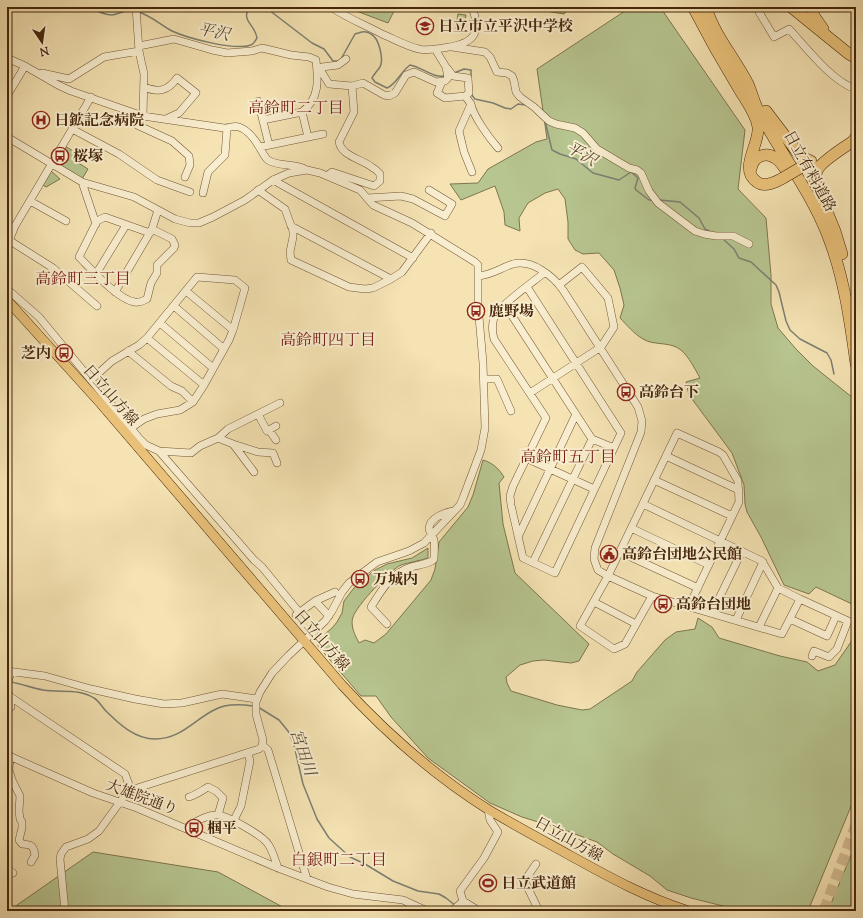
<svg xmlns="http://www.w3.org/2000/svg" width="863" height="918" font-family="'Sorts Mill Goudy','Noto Serif JP',serif">
<style>
.green{fill:#b7c590;stroke:#7e764e}
.lines{fill:none;stroke-linecap:round;stroke-linejoin:round}
.stream{stroke:#7c7f73;stroke-width:1.5}
.highway-tunnel{stroke:#d2bd92;stroke-width:11;stroke-dasharray:11 5.5;stroke-linecap:butt}
.minor-casing{stroke:#715536;stroke-width:8}
.major-casing{stroke:#45260c;stroke-width:10}
.highway-casing{stroke:#45260c;stroke-width:12}
.minor{stroke:#f8edce;stroke-width:7}
.major{stroke:#eac27a;stroke-width:9}
.highway{stroke:#eac27a;stroke-width:11}
.highway-bridge-casing{stroke:#45260c;stroke-width:12;stroke-linecap:butt}
.highway-bridge{stroke:#eac27a;stroke-width:11}
.labels{text-anchor:middle;stroke-width:4;stroke-linejoin:round;paint-order:stroke}
.poi-label{font-size:15px;font-weight:bold;fill:#45260c;stroke:#f8edce;text-anchor:start}
.street-label{font-size:15px;fill:#45260c;stroke:#f8edce}
.water-label{font-size:16px;font-style:italic;fill:#5c4b37;stroke:#f8edce}
.neighbourhood-label{font-size:16px;fill:#7a1f14;stroke:#f8edce}
</style>
<rect width="100%" height="100%" fill="#f5e3b3"/>
<filter id="stains"><feTurbulence type="fractalNoise" baseFrequency=".005" numOctaves="4"/><feColorMatrix values="0 0 0 0 .2 0 0 0 0 .09 0 0 0 0 .02 0 0 0 .5 -.17"/></filter>
<radialGradient id="worn" r=".72"><stop offset=".6" stop-color="#630" stop-opacity="0"/><stop offset="1" stop-color="#630" stop-opacity=".3"/></radialGradient>
<path class="green" d="M346,7H396L388,23Z
M545,7H571L564,14L545,11Z
M631,7H660L745,130L738,189L766,218L771,275V304L778,328L796,349L813,366L853,398L856,429V794L808,911H743L691,898L667,890L650,876L613,854L597,842L564,830L522,817L490,803L428,758L391,717L376,696H361L318,646L319,639L332,628L337,622L342,613L344,601L354,588L359,583L375,570L387,564L412,558L428,548V558C419,561 410,562 401,565C390,570 357,605 353,617C350,626 355,635 359,643L365,640L374,643L386,634L431,580L435,569L439,542L468,507L473,495L483,460C493,463 499,469 504,477L499,483L503,524L515,573L589,644L579,661L571,663L544,660L533,661L520,665L506,677L507,683L511,691L557,705L582,710L590,709L632,681L637,672L665,640L676,632L695,629L698,618L712,627L719,638L780,656L807,662L818,671L835,665L851,642L855,619L854,605L816,587L809,594L784,585L761,537L747,512L745,504L744,485L732,453L689,395L686,382L700,378C695,369 689,357 681,350C670,341 654,346 643,339C634,334 627,325 620,318L624,305L620,288L614,270L599,253L583,254L575,250L568,239V222L565,199L558,189L545,193L528,203L519,218L520,231L505,225L504,212L495,186L461,200L450,184L478,183L488,169L536,142L547,139L537,69Z
M458,14L466,15L463,33L455,31Z
M65,146L76,153L72,159L88,169L82,179L55,164Z
M51,171L60,179L46,187L43,185Z
M856,843V911H828Z
M93,852L218,872L290,911H7V908L10,910Z"/>
<g class="lines">
<path class="stream" d="M88,7C94,10 104,15 112,15C120,14 124,9 133,11
M265,7L312,43L324,49L333,61H337
M139,12C151,16 161,25 172,31C187,38 235,51 251,45C254,44 255,41 257,38C255,24 241,22 249,7
M341,59L355,34C361,32 365,30 371,34C379,38 384,59 380,67C378,70 374,74 372,78L375,82L387,88C397,84 401,71 410,65C422,67 432,78 445,76
M454,73L464,69L471,70V76
M471,94L475,99L493,103L505,108L511,109L518,104L526,105
M545,121L552,150L560,154L576,159L593,173L619,180L631,172L638,178L635,188L636,190L649,200H652
M660,200L680,202L699,218L705,229L711,232
M723,239L734,249L739,258L751,262L776,285L779,292L786,321L790,330L800,339L827,353L831,360L834,374
M11,682C22,684 32,688 43,690C60,693 79,688 94,698C99,701 102,707 106,711C119,724 135,739 155,739C181,739 194,720 214,710C226,703 240,704 253,706
M258,707L279,720L288,731L294,745L303,784L317,819L329,838L350,857L365,864L393,881L418,891L439,894L446,898L456,906"/>
<path class="highway-tunnel" d="M824,911L856,825"/>
<defs>
<path id="minor" d="M136,7L139,51L144,74L143,116
M331,7C347,18 365,25 382,34C394,39 406,46 419,49C426,51 435,49 443,48C471,44 483,37 472,7
M756,7L774,37L789,29C805,46 833,83 856,89
M139,46L174,39L212,50L227,53L252,51L262,48L291,55L309,57L316,60C318,80 320,98 302,112
M452,47L485,52L490,57L497,72L507,73L512,76L514,81L516,92L520,97L534,107L549,121L556,124L575,128L583,133L597,149L629,168L637,170L641,173L649,191L658,203L695,231L704,234L716,236H733L749,244
M7,58L25,66L58,85L71,91L143,116L224,128C230,128 234,125 239,127C249,130 256,141 261,150C263,153 265,158 268,160C279,167 294,163 305,169
M346,59L338,65L322,67L321,71L329,84L352,86
M42,73L69,79L104,57L139,51
M442,82L437,93L445,98L465,96L469,93L468,78L453,76L448,69
M144,87C158,93 168,91 177,78L196,93L179,113L166,119
M7,96L25,66
M465,96L471,104L459,131L464,152L472,172
M258,101L269,145
M471,104C473,116 490,139 498,148
M138,114L137,125L172,141L189,156L190,165L185,177
M263,120L302,112L308,137
M72,129L119,154L157,180L190,192
M7,137L82,182L134,197L175,219L190,223H199L213,217L245,200L273,180L289,173L307,170L320,173L360,190L373,205L412,223L475,262L478,265V305L483,363L485,428L481,450L463,498L460,505L424,543L409,551L377,562L349,583L342,592L332,611L325,621L288,656L272,673L260,692L256,702V714L263,740L262,746L259,749L128,791L99,831L88,839L66,847L61,854L60,859L65,911
M260,147L323,134
M328,175L332,172L374,186L380,181V174C378,172 376,169 373,168C363,159 342,157 339,142L354,112L352,86L363,83L384,95L389,96L395,93L406,75L414,72L436,82L445,81L448,78L446,67L435,49
M273,180L413,258
M82,182L96,224
M258,190L285,209L293,231V237L290,252L291,260L349,287L365,289L373,288L391,279L402,272L431,233
M203,193L208,172L225,155L227,128
M367,198L401,196L413,199L445,216L452,204L429,190
M30,201L66,221
M291,226L391,279
M150,233L105,217L97,221L79,257C91,269 118,300 135,302C139,303 143,301 147,299L151,283L157,273V265L174,248L175,245L172,239L152,229
M7,239L53,268L97,306
M7,246L15,226L91,97
M96,274L126,225
M478,276C492,275 500,268 513,264C532,259 553,276 563,290L638,407L642,421L641,432L595,548L594,559L596,565L598,570L608,576L652,596L782,634L800,599L778,588L762,561L643,504
M527,287L621,433L555,573L523,558L511,505L510,496L513,486L546,418L494,339C492,331 491,322 496,314C503,303 533,282 544,273
M7,289L39,317L139,438L146,445L159,451L254,560L262,567L299,612
M186,291L233,330
M115,292L152,229L158,210
M505,305L592,439L614,448
M174,306L224,349
M160,323L213,368
M147,338L204,385
M128,351L171,386L182,391L193,402
M484,379H497L511,411
M91,380L112,361L139,345L147,338L197,277L235,280L245,288L233,330L229,340L204,385L193,402L180,410L157,414L144,419L127,431
M530,393L601,347L614,327L608,298L582,267L559,285
M258,414L267,431L276,426
M269,430L276,440
M218,438L233,444L254,472
M233,444L258,452L273,453L277,463
M159,451L191,453L200,446L218,438L228,429L280,403
M666,456L739,490
M526,458L594,489
M654,480L732,516
M631,528L709,565
M518,537L576,414
M620,552L698,588
M533,562L592,439
M652,596L625,644L614,649L580,626L608,576L677,433L719,452L723,455L738,481L739,502L689,606
M800,599L848,621L837,649L829,657L814,651L812,656
M315,601L329,616
M594,602L636,624
M712,613L742,551
M296,615L315,601L335,592
M790,619L827,636L836,616
M736,620L763,562
M387,624L371,607C381,591 390,575 408,568C416,565 424,565 432,561L434,559C434,553 435,546 434,540C433,536 429,532 429,528C430,518 445,512 454,511
M759,627L778,588
M7,671L45,676L91,689L135,699L164,704L182,703L222,694L257,699
M11,672L7,685L9,696L125,774L131,790
M7,710L11,707L9,696
M262,746L266,748L268,750L307,879
M7,755L93,793L137,808L278,868L328,887L353,894L403,900L427,911
M10,756L9,770L12,780L20,796L19,811L20,819L22,822V828L19,840L22,844C31,845 33,844 35,855L31,862
M189,797C196,795 201,791 208,787L216,791L223,798L218,815
M234,820L241,806L250,761L248,753
M186,828C196,822 205,815 217,815C227,815 263,836 268,844C273,851 275,860 278,868
M536,864L527,877L525,882L539,911
M7,869L13,873
M463,901L460,891L484,858L498,832L490,820L488,809
M452,911L463,901L479,911"/>
<path id="major" d="M7,300L101,404L342,685C385,732 435,776 489,810C516,826 544,841 571,856C609,877 647,898 689,911"/>
<path id="highway" d="M693,7L715,48L739,89L744,95
M706,7C714,35 735,58 748,84C752,93 754,103 759,112C781,154 811,192 828,236C844,277 850,320 856,364
M791,7L849,54L856,58
M811,7L814,16L823,29
M739,89C746,101 756,113 758,127C760,144 738,169 757,182C765,188 776,182 783,178
M766,111L801,157L811,161
M751,169C753,157 765,151 775,158C781,161 784,168 788,173
M842,254L835,231L816,185C815,179 815,174 818,169C823,160 844,148 853,141L856,137"/>
</defs>
<use href="#minor" class="minor-casing"/>
<use href="#major" class="major-casing"/>
<use href="#highway" class="highway-casing"/>
<use href="#minor" class="minor"/>
<use href="#major" class="major"/>
<use href="#highway" class="highway"/>
<defs>
<path id="highway-bridge" d="M783,178L800,168"/>
</defs>
<use href="#highway-bridge" class="highway-bridge-casing"/>
<use href="#highway-bridge" class="highway-bridge"/>
</g>
<defs>
<symbol id="school-ring" viewBox="-11 -11 22 22"><circle r="9.5" fill="#f8edce" stroke="#8f2418" stroke-width="1.5"/><path d="M0-5L7-2L0 1L-7-2ZM-4 1L0 2.5L4 1V4Q0 6-4 4Z" fill="#8f2418"/></symbol>
<symbol id="hospital-ring" viewBox="-11 -11 22 22"><circle r="9.5" fill="#f8edce" stroke="#8f2418" stroke-width="1.5"/><path d="M-5-5h3v3.5h4V-5h3V5h-3V1.5h-4V5h-3Z" fill="#8f2418"/></symbol>
<symbol id="bus-ring" viewBox="-11 -11 22 22"><circle r="9.5" fill="#f8edce" stroke="#8f2418" stroke-width="1.5"/><path d="M-5-6H5V4H4V6H2V4H-2V6H-4V4H-5ZM-3.5-4V0h7V-4ZM-3.5 1.2v1.5H-2V1.2ZM2 1.2v1.5H3.5V1.2Z" fill="#8f2418"/></symbol>
<symbol id="civic-ring" viewBox="-11 -11 22 22"><circle r="9.5" fill="#f8edce" stroke="#8f2418" stroke-width="1.5"/><path d="M-.6-6.5H3V-4.5H.6V-3L4-1V1h2V6H-6V1h2V-1L-.6-3ZM-1.2 2.5V6h2.4V2.5Z" fill="#8f2418"/></symbol>
<symbol id="stadium-ring" viewBox="-11 -11 22 22"><circle r="9.5" fill="#f8edce" stroke="#8f2418" stroke-width="1.5"/><path d="M0-5a6.5 5 0 1 0 0 10a6.5 5 0 1 0 0-10ZM-3.5-1.8h7v3.6h-7Z" fill="#8f2418"/></symbol>
</defs>
<g fill-rule="evenodd">
<use href="#school-ring" x="415" y="16" width="20" height="20"/>
<use href="#hospital-ring" x="31" y="110" width="20" height="20"/>
<use href="#bus-ring" x="50" y="146" width="20" height="20"/>
<use href="#bus-ring" x="466" y="301" width="20" height="20"/>
<use href="#bus-ring" x="54" y="343" width="20" height="20"/>
<use href="#bus-ring" x="616" y="382" width="20" height="20"/>
<use href="#civic-ring" x="599" y="544" width="20" height="20"/>
<use href="#bus-ring" x="350" y="569" width="20" height="20"/>
<use href="#bus-ring" x="653" y="594" width="20" height="20"/>
<use href="#bus-ring" x="184" y="818" width="20" height="20"/>
<use href="#stadium-ring" x="478" y="873" width="20" height="20"/>
</g>
<g class="labels">
<g class="poi-label">
<text x="438" y="31">日立市立平沢中学校</text>
<text x="54" y="125">日鉱記念病院</text>
<text x="73" y="161">桜塚</text>
<text x="489" y="316">鹿野場</text>
<text x="51" y="358" text-anchor="end">芝内</text>
<text x="639" y="397">高鈴台下</text>
<text x="622" y="559">高鈴台団地公民館</text>
<text x="373" y="584">万城内</text>
<text x="676" y="609">高鈴台団地</text>
<text x="207" y="833">椢平</text>
<text x="501" y="888">日立武道館</text>
</g>
<g class="street-label">
<text transform="translate(810 171) rotate(61)" y="5">日立有料道路</text>
<text transform="translate(111 395) rotate(49)" y="5">日立山方線</text>
<text transform="translate(322 640) rotate(49)" y="5">日立山方線</text>
<text transform="translate(142 797) rotate(20)" y="5">大雄院通り</text>
<text transform="translate(569 839) rotate(29)" y="5">日立山方線</text>
</g>
<g class="water-label">
<text transform="translate(214 31) rotate(12)" y="6">平沢</text>
<text transform="translate(582 153) rotate(30)" y="6">平沢</text>
<text transform="translate(304 752) rotate(71)" y="6">宮田川</text>
</g>
<g class="neighbourhood-label">
<text x="296" y="113">高鈴町二丁目</text>
<text x="83" y="284">高鈴町三丁目</text>
<text x="328" y="345">高鈴町四丁目</text>
<text x="568" y="462">高鈴町五丁目</text>
<text x="339" y="865">白銀町二丁目</text>
</g>
</g>
<rect width="863" height="918" fill="none" stroke="#f5e3b3" stroke-width="24"/>
<rect x="8" y="8" width="847" height="902" fill="none" stroke="#45260c" stroke-width="2"/>
<rect x="12" y="12" width="839" height="894" fill="none" stroke="#45260c"/>
<g transform="translate(42 42) rotate(167)" stroke="#f8edce" stroke-width="3" paint-order="stroke">
<path d="M0-3L7 15L0 10L-7 15Z" fill="#45260c"/>
<text y="-6" font-size="11" font-weight="bold" text-anchor="middle" fill="#45260c">N</text>
</g>
<rect width="100%" height="100%" filter="url(#stains)"/>
<rect width="100%" height="100%" fill="url(#worn)"/>
</svg>
